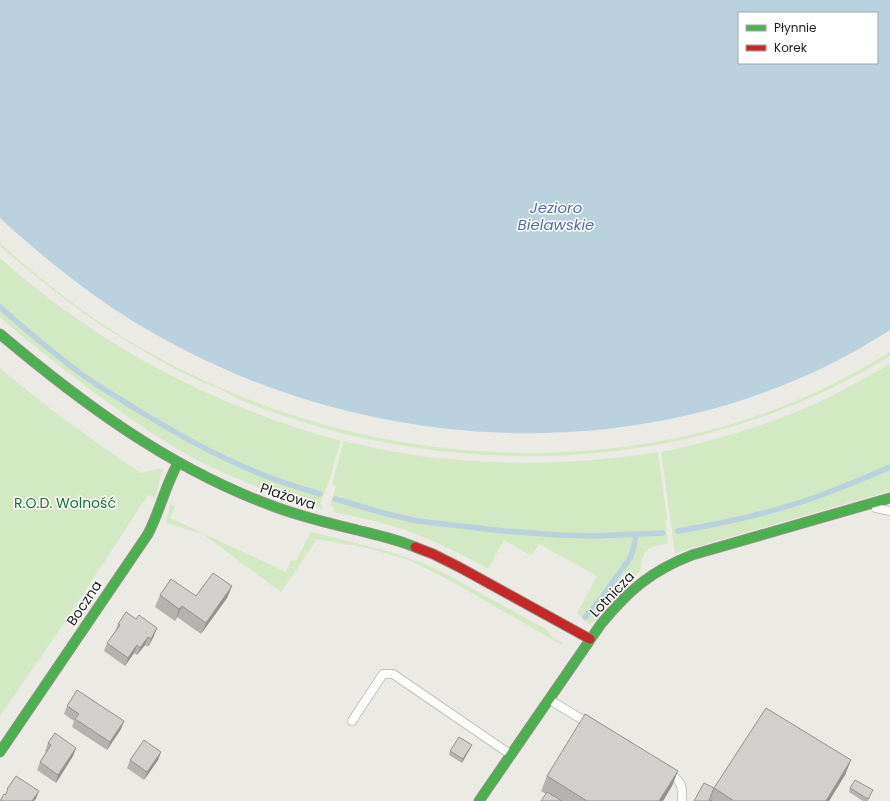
<svg xmlns="http://www.w3.org/2000/svg" width="890" height="801" font-family="Poppins,sans-serif">
<style>
.grass{fill:#d3e9c3}
.water{fill:#b9d2de;fill-rule:evenodd}
.lines{fill:none;stroke-linecap:round;stroke-linejoin:round}
.stream{stroke:#b9d2de;stroke-width:5.5}
.lane-casing{stroke:#c3c3c1;stroke-width:10}
.fast-casing{stroke:#90947e;stroke-width:11}
.jam-casing{stroke:#90947e;stroke-width:11}
.lane{stroke:#fcfcfb;stroke-width:8}
.fast{stroke:#4caf50;stroke-width:9}
.jam{stroke:#c62828;stroke-width:9}
.wall{fill:#b5b3af}
.shaded-wall{fill:#93928f}
.building{fill:#d2d0cc;stroke:#93928f}
.labels{text-anchor:middle;stroke-width:3;stroke-linejoin:round;paint-order:stroke}
.street-label{font-size:14px;fill:#1c1c1c;stroke:#fff}
.park-label{font-size:14px;fill:#0d7823;stroke:#fff}
.water-label{font-size:15px;font-style:italic;fill:#4b6faa;stroke:#fff}
</style>
<rect width="100%" height="100%" fill="#ebeae5"/>
<path class="grass" d="M0,243C41,280 84,314 131,342C317,453 553,487 760,415C805,399 849,377 890,352V356C846,383 799,405 750,421C585,476 399,465 238,399C234,397 230,394 226,392C218,387 208,385 200,381C179,371 159,361 140,349C89,320 43,284 0,246Z
M0,258C99,346 213,406 341,441L328,483L320,504L323,506L322,509C278,496 234,479 193,458C148,433 106,402 66,371C43,353 21,336 0,317Z
M890,364V491L675,553L661,452C714,441 765,426 815,404C840,392 865,378 890,364Z
M0,368C44,405 90,439 138,471L141,473L158,469H163L155,498L148,495L58,632L0,716Z
M344,441C369,447 394,452 419,456C499,466 579,465 658,452L667,519L665,521L668,543C647,548 643,548 640,571L590,625L579,615L577,613L597,576L539,544L533,554L530,555L504,540L488,569C461,554 434,540 405,530C382,522 357,517 333,512L334,507L330,506L336,486L332,484Z
M170,504L174,506L175,508L170,518L286,572L291,561L293,560L296,561L310,533L312,532L391,552L423,563L448,575L547,630L554,639L561,642L562,644V645L456,584L437,574L409,560L367,548L317,539L281,592L203,534L166,523Z"/>
<path class="water" d="M0,0H890V330C671,472 378,462 155,334C98,302 48,262 0,218ZM739,13H877V63H739Z"/>
<g class="lines">
<path class="stream" d="M0,307C26,330 52,352 80,373C99,387 120,399 141,412C169,429 198,446 229,460C258,474 289,485 320,494
M335,499L380,512L417,521L505,531L559,535L595,536L663,533
M678,531C726,523 774,512 819,496C843,487 867,477 890,467
M585,617L599,601L630,558L633,550L636,535"/>
<defs>
<path id="lane" d="M876,508L890,511
M550,700L591,725
M352,721L383,674H393L510,754
M667,772C681,780 683,785 682,801"/>
<path id="fast" d="M0,334C82,403 168,467 270,505C298,516 328,523 357,530C377,535 396,539 415,547
M0,752L148,534C160,511 165,486 178,463
M479,801L601,624C629,590 651,571 692,555L890,498"/>
<path id="jam" d="M415,547L433,554L459,567L590,639"/>
</defs>
<use href="#lane" class="lane-casing"/>
<use href="#fast" class="fast-casing"/>
<use href="#jam" class="jam-casing"/>
<use href="#lane" class="lane"/>
<use href="#fast" class="fast"/>
<use href="#jam" class="jam"/>
</g>
<path class="wall" d="M232,586L227,598L201,634L177,617L175,621L155,607L160,595L196,596Z
M118,624L154,636L148,647L145,645L137,655L134,653L125,666L104,651L107,643L115,632Z
M67,706L124,721L121,729L107,750L72,727L74,721L64,714Z
M48,743L76,748L73,756L56,783L37,770L40,762L46,752L45,751Z
M470,749L462,763L449,755L450,751Z
M161,752L158,760L144,780L127,768L130,760Z
M851,760L845,775L829,801H694L714,788Z
M678,771L672,786L663,801H541L546,794L541,791L547,776Z
M850,788L873,790L868,801H863L849,792Z"/>
<path class="shaded-wall" d="M232,586L227,598L201,634L206,623Z
M182,606L177,617L175,621L179,609Z
M157,628L154,636L148,647L151,639Z
M148,637L145,645L137,655L140,648Z
M137,645L134,653L125,666L128,658Z
M124,721L121,729L107,750L110,742Z
M472,745L470,749L462,763L463,759Z
M76,748L73,756L56,783L58,775Z
M161,752L158,760L144,780L147,772Z
M851,760L845,775L829,801H826Z
M678,771L672,786L663,801H659Z
M39,791L36,799L34,801H32Z"/>
<path class="building" d="M213,573L232,586L206,623L182,606L179,609L160,595L171,579L196,596Z
M126,612L136,619L139,615L157,628L151,639L148,637L140,648L137,645L128,658L107,643L120,625L118,624Z
M77,690L124,721L110,742L75,719L79,714L67,706Z
M766,708L851,760L826,801H734L714,788Z
M585,714L678,771L659,801H587L547,776Z
M55,733L76,748L58,775L40,762L51,745L48,743Z
M459,737L472,745L463,759L450,751Z
M144,740L161,752L147,772L130,760Z
M16,776L39,791L32,801H0L4,794L5,795L8,790L7,789Z
M855,780L873,790L868,799L850,788Z
M704,783L714,788L709,800L712,801H694Z
M547,792L562,801H541Z"/>
<g class="labels">
<g class="street-label">
<text transform="translate(288 496) rotate(18)" y="5">Plażowa</text>
<text transform="translate(612 594) rotate(-46)" y="5">Lotnicza</text>
<text transform="translate(84 603) rotate(-56)" y="5">Boczna</text>
</g>
<g class="park-label">
<text x="65" y="508">R.O.D. Wolność</text>
</g>
<g class="water-label">
<text x="556" y="213">Jezioro<tspan x="556" dy="17">Bielawskie</tspan></text>
</g>
</g>
<rect x="738" y="12" width="140" height="52" fill="#ffffff" stroke="#a4a4a4"/>
<rect x="746" y="25" width="20" height="6" fill="#4caf50" stroke="#a4a4a4"/>
<text x="774" y="32" font-size="12" fill="#1c1c1c">Płynnie</text>
<rect x="746" y="45" width="20" height="6" fill="#c62828" stroke="#a4a4a4"/>
<text x="774" y="52" font-size="12" fill="#1c1c1c">Korek</text>
</svg>
